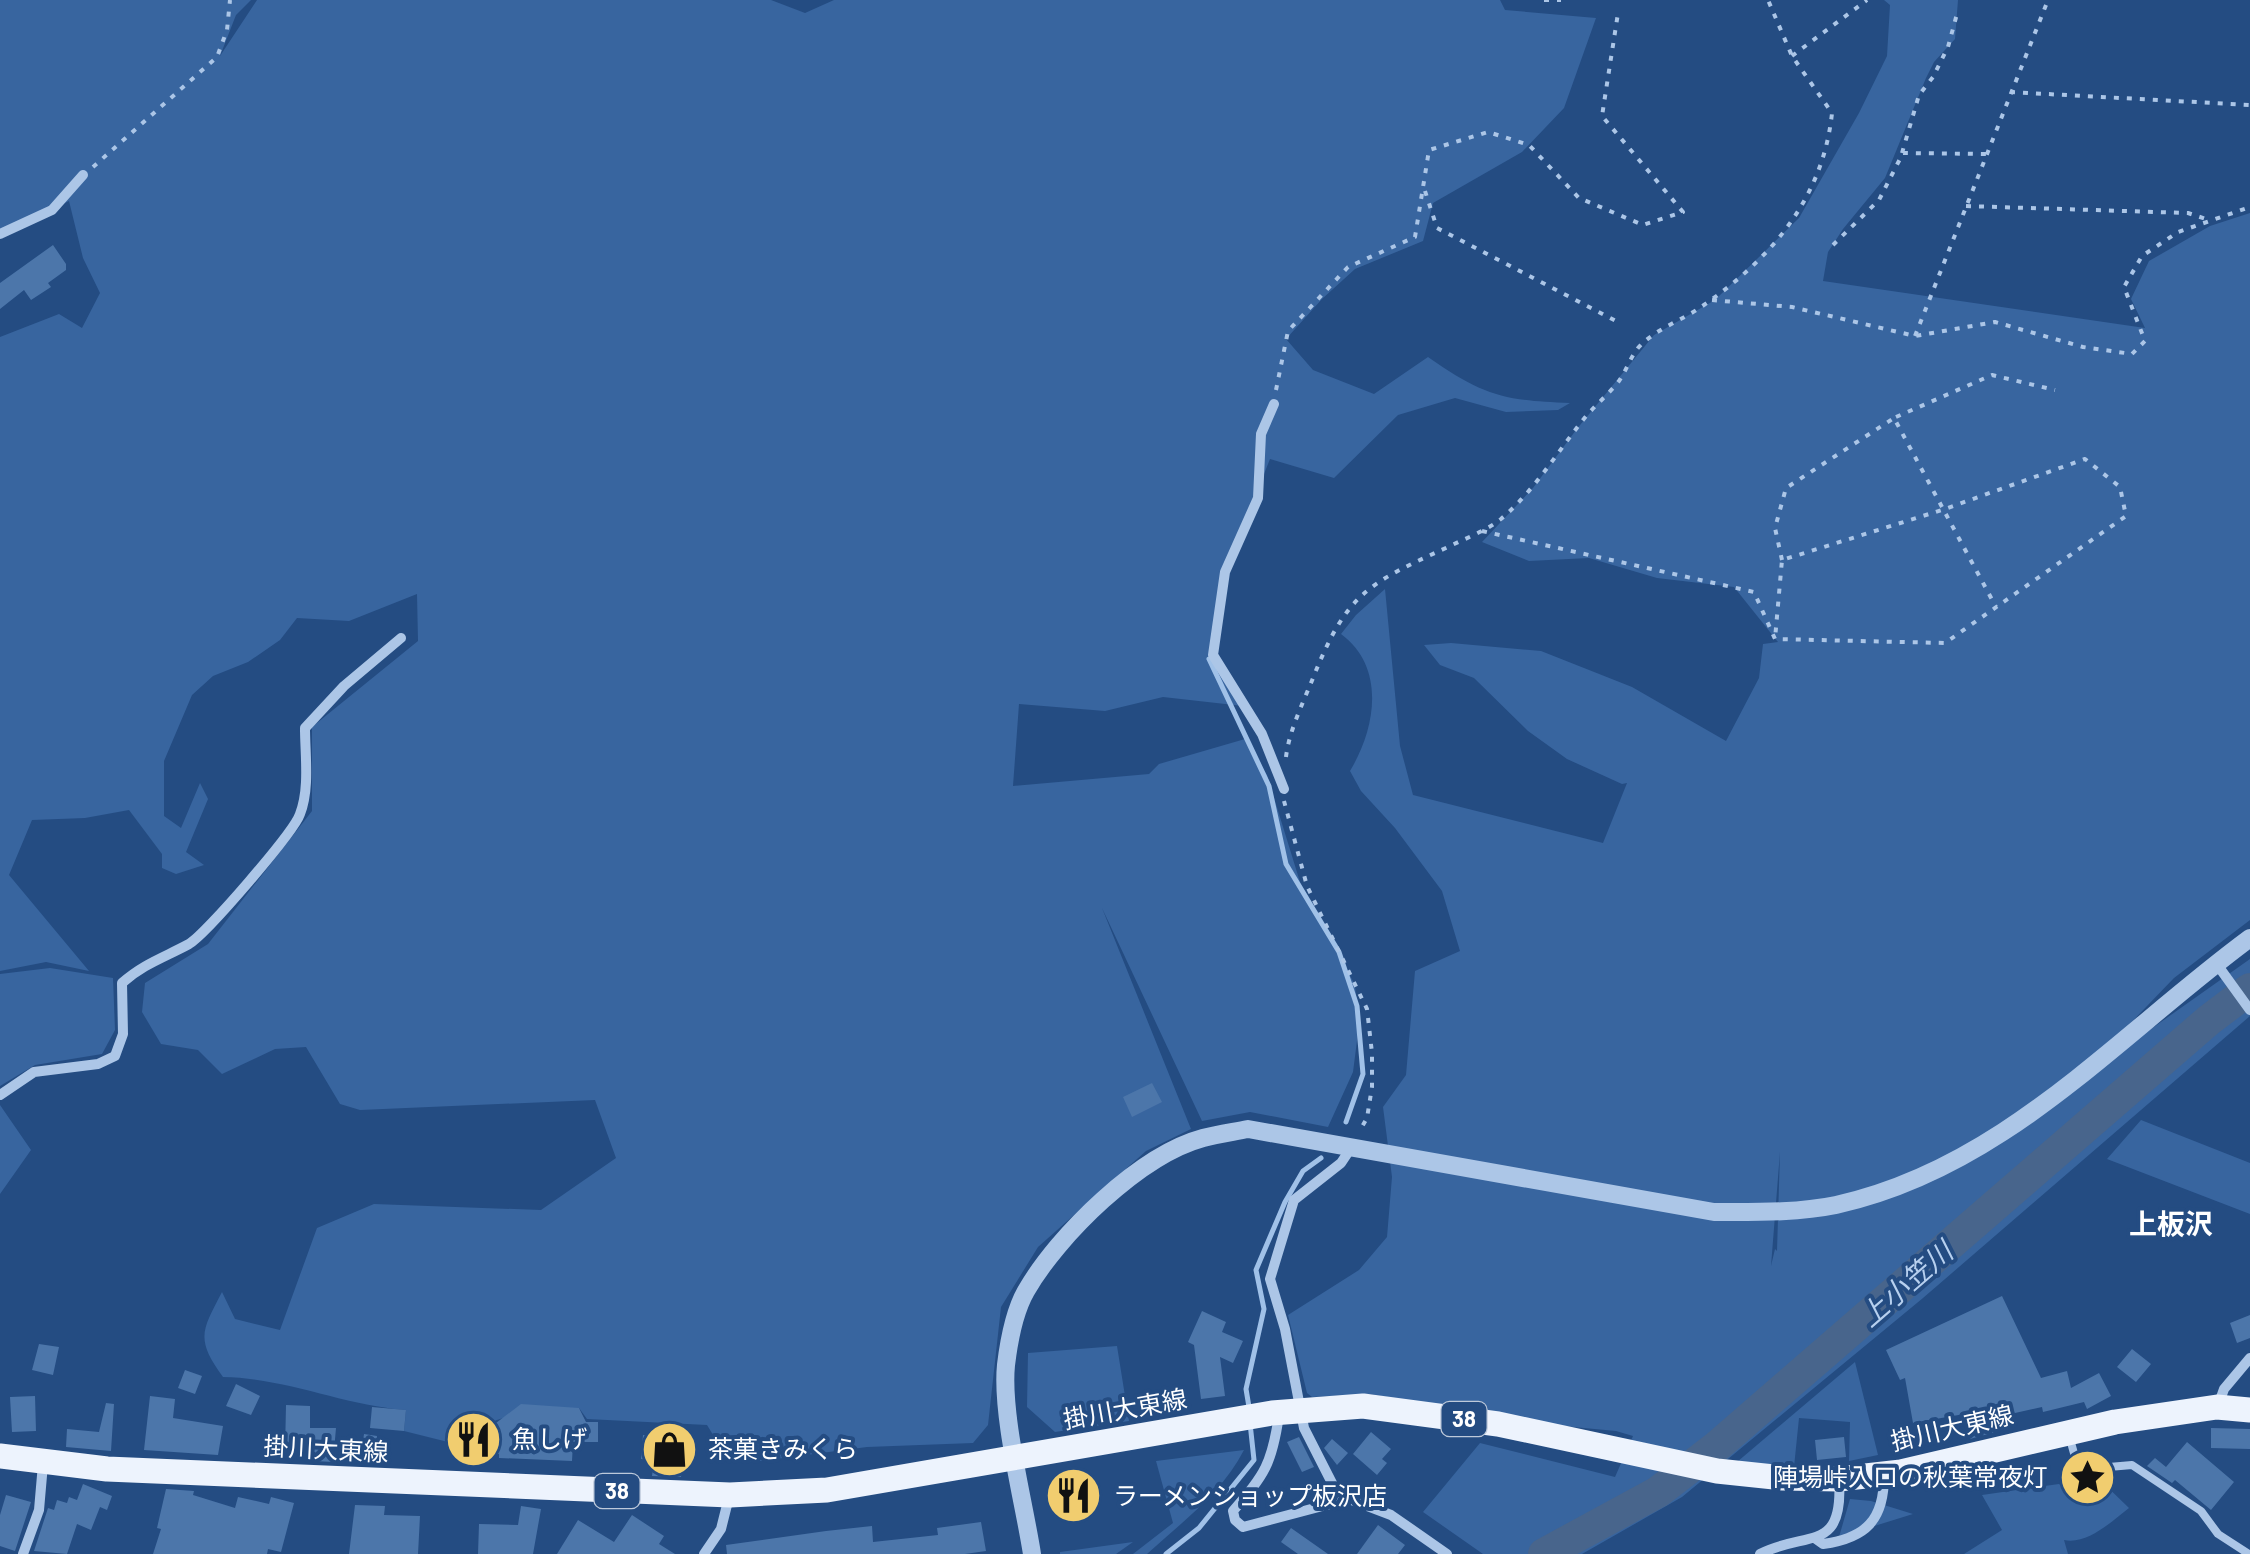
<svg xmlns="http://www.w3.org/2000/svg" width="2250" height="1554" font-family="Barlow,'Noto Sans JP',sans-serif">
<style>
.green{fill:#38659f;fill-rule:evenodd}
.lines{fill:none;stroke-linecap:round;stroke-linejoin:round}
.stream{stroke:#a0c1e8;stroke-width:5}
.river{stroke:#48658c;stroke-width:32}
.building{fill:#4c76aa}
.path{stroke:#acc6e7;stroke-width:4;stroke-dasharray:5 8;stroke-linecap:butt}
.service{stroke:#acc6e7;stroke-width:8}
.minor{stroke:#acc6e7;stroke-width:10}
.tertiary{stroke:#acc6e7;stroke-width:18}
.primary{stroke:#edf3fd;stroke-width:25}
.labels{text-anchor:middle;stroke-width:8;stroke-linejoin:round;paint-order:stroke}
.shield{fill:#244c82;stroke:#bdc9da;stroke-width:2.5}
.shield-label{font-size:22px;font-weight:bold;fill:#fff}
.street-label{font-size:25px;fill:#fff;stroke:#244c82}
.poi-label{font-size:25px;fill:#fff;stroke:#244c82;text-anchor:start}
.neighbourhood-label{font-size:28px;font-weight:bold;fill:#fff;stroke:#244c82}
.water-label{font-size:28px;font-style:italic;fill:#b7d0ef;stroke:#244c82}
</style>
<rect width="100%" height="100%" fill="#244c82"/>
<path class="green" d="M0,0H251L236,15L220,56L257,0H771L805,13L834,0H1500L1505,10L1596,18L1564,108L1522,152L1433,203L1423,241L1355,269L1322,299L1286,339L1313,370L1374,394L1428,357C1482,395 1504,401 1570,403L1558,410L1506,412L1455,398L1398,415L1334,478L1270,459L1225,572L1213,655L1243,706L1163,697L1105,711L1019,704L1013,786L1149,774L1159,764L1245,739L1267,775L1300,882L1355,985L1359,1025L1353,1072L1328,1127L1250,1112L1202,1121L1102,908L1191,1129L1146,1151L1038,1247L1001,1307L988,1425L973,1443L867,1447L753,1462L729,1461L707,1425L587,1419L579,1408L503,1418L455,1434L456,1444L404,1431L406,1410C342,1405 287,1378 223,1377C195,1338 202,1331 222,1292L235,1319L280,1330L317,1228L374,1204L541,1210L616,1158L595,1100L360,1110L340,1104L306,1047L275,1049L222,1074L198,1050L161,1044L142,1012L145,983L208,944L312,811V727L418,641L417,594L349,621L297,618L280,640L248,662L213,676L192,695L164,761V816L181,828L200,783L208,799L186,852L204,865L176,874L162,868V854L129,810L85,818L32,820L9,875L89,971L46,962L0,971V337L59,314L82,328L100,293L83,258L69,201L0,234Z
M1884,0H1958L1955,39L1934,62L1926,78L1885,178L1843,229L1828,252L1823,281L2145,328L2131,299L2149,261L2210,226L2250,213V920L2174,978L2069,1087L2250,959V1016L1923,1298L1682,1497L1582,1554H1483L1423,1512L1480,1443L1615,1477L1633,1436L1616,1431L1541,1424L1370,1394L1312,1397L1307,1393L1288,1315L1359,1270L1387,1237L1392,1177L1383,1107L1406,1075L1415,971L1460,951L1442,891L1395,828L1361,791L1350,771C1376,728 1386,667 1341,634L1356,615L1385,589L1400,746L1413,795L1603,843L1627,783L1622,784L1567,759L1528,731L1474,678L1440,665L1424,645L1451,643L1541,651L1632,687L1726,741L1759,678L1763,644L1778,642L1734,587L1657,578L1589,558L1529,561L1482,542L1533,488L1576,430L1654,335L1715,300L1799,218L1859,113L1887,56L1890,5ZM1780,1152L1777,1251L1775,1249L1771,1266Z
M50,968L113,978L115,1030L102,1054L35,1065L0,1086V974Z
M0,1105L31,1150L0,1194Z
M2141,1120L2250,1163V1214L2107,1159Z
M1117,1346L1129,1421L1055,1432L1027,1407L1028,1353Z
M1855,1362L1878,1455L1849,1461L1850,1422L1799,1418L1794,1467L1737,1462Z
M1244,1450C1222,1493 1182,1522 1147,1554H1133L1173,1523L1156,1461Z
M2095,1475L2129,1508C2111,1522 2087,1545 2064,1540L2068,1554H1964L2002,1530L1982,1495L2059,1484L2073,1492Z
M1850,1499L1871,1501L1913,1514L1839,1537Z
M1133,1542L1116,1554H1060V1552Z"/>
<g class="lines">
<path class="stream" d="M1209,659L1269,786L1286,864L1339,952L1357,1006L1363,1074L1346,1122
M1249,1407L1246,1389L1264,1309L1256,1270L1285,1202L1303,1171L1321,1158
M1166,1554L1199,1528L1254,1460L1250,1423"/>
<path class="river" d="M1544,1554L1658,1492L1715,1448L2209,1020L2250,989"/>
</g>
<path class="building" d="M53,245L66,264V270L48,283L51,287L31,300L24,290L0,309V283Z
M1152,1083L1162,1102L1132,1117L1123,1097Z
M2002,1296L2041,1378L2067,1371L2071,1388L2099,1373L2111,1396L2087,1409L2084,1402L2043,1412L2042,1407L2006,1415L2009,1428L1970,1439L1964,1414L1913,1423L1905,1378L1900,1380L1886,1350Z
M1202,1311L1226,1322L1222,1332L1243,1341L1233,1363L1220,1357L1225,1396L1201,1399L1194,1345L1188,1342Z
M2250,1315V1338L2237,1343L2230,1323Z
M39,1344L59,1347L53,1375L32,1370Z
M2132,1349L2151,1364L2136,1382L2117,1367Z
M185,1370L202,1376L195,1394L178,1388Z
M236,1384L260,1396L251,1415L226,1406Z
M35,1396L36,1431L12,1432L10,1397Z
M150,1396L175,1399L173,1418L223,1426L218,1455L144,1450Z
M106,1403L114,1404L111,1451L66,1447L67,1429L99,1432Z
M521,1404L579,1408L586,1422H598V1442H573L572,1461L499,1458V1454L455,1455L454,1434L496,1423Z
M286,1405L310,1406V1428H336L333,1462L314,1461L315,1452H285Z
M372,1407L406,1410L404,1431L370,1428Z
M660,1423L684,1426L682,1441L697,1442L695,1457L684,1455L681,1477L652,1476L654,1461L641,1459L643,1435L658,1436Z
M2211,1428L2250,1429V1449L2211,1448Z
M1371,1432L1391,1449L1382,1459L1387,1463L1377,1475L1353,1454Z
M364,1434L377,1436L375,1455H361Z
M1299,1437L1314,1467L1302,1472L1287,1442Z
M1844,1437L1846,1457L1817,1460L1815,1440Z
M1332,1439L1348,1453L1337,1465L1324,1448Z
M2187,1442L2234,1482L2211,1510L2175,1480L2172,1483L2147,1466L2155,1458L2166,1467Z
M1084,1481L1088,1508L1064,1511L1061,1485Z
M83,1484L112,1496L107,1510L100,1507L91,1530L77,1524L67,1554L34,1551L48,1508L54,1510L57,1500L67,1503L69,1497L77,1500Z
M166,1489L194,1491L193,1495L235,1508L238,1497L269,1504L271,1497L294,1503L281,1552L268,1549L267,1554H153L161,1529L157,1528Z
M6,1495L31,1502L15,1551L0,1546V1515Z
M355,1505L385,1506L384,1515L420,1516L418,1554H349Z
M521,1506L541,1509L533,1554H478L479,1524L518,1525Z
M632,1515L664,1536L659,1544L675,1554H557L578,1520L614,1542Z
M981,1522L986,1551L965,1554H727L726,1545L826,1531L872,1526L873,1542L938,1535L937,1528Z
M1378,1525L1405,1545L1398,1554H1357Z
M1291,1528L1328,1554H1298L1281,1542Z"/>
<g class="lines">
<path class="path" d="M1544,0H1561
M1792,56L1867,0
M2010,92L2250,105
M1902,153L1919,95L1933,77L1948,47L1958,10
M93,167L217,57L227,30L230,0
M1425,191L1437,228L1616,321
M1966,206L2188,213L2209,220
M1833,245L1879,200L1903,153L1986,154
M1712,300L1792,307L1915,336L1995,322L2083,347L2132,354L2145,341L2124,287L2142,256L2178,232L2250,207
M1915,336L2048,0
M1276,390L1288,331L1348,267L1415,237L1429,150L1488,132L1529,145L1579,198L1643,225L1683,212L1602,116L1618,13
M1896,417L1992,375L2055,390
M1482,531L1754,592L1775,639L1945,643L2126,516L2120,487L2085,459L1942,510L1782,560L1775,639
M1782,560L1775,528L1786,488L1894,418L1996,607
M1286,757C1289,731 1303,703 1313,678C1347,593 1367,584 1448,547C1466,538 1486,531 1501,519C1534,491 1556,454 1583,420C1594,406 1608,395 1619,381C1626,371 1630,358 1638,348C1655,329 1681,321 1701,307C1770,260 1823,199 1832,113L1792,56L1768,0
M1284,801L1307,886L1367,1009L1372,1053V1087L1367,1118L1359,1132"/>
<path class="service" d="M2070,1439L2077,1464L2109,1467L2132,1465L2201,1511L2218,1534L2249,1554"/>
<path class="minor" d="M0,234L52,210L83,175
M1274,404L1261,434L1258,498L1225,572L1213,655L1262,734L1284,789
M2216,963L2250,1010
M0,1095L34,1072L98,1064L115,1056L123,1034L122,983C143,964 165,957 189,944C206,934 294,832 300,814C310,788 305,755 305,728L344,686L401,638
M2218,1406L2224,1389L2250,1358
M1279,1415C1272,1464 1265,1474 1233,1511L1235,1520L1243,1527L1349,1499L1391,1515L1447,1554
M1349,1499L1333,1485L1304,1428L1285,1329L1270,1279L1294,1200L1341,1163L1351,1148
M1816,1539L1823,1544C1866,1538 1884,1520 1884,1476
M23,1554L39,1510L43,1464
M704,1554L721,1529L729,1497
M1760,1554C1807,1530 1844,1554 1839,1479"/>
<path class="tertiary" d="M1032,1554C1024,1502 1001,1415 1006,1365C1009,1340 1014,1312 1026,1291C1058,1235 1140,1155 1203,1138C1217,1134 1233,1132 1248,1129L1714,1212C1755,1212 1797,1213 1836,1205C2004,1168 2117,1036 2250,938"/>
<path class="primary" d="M0,1456L107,1469L730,1495L827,1490L1272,1413L1363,1406L1498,1424L1717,1471L1783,1478L1839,1479L1901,1472L2115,1422L2217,1407L2250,1410"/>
</g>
<defs>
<symbol id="restaurant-disc" viewBox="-11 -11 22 22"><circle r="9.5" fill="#f1cd6f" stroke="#244c82"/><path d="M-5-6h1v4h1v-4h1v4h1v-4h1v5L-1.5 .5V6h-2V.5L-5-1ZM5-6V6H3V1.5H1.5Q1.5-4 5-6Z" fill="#111"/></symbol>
<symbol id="shop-disc" viewBox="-11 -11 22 22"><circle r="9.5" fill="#f1cd6f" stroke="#244c82"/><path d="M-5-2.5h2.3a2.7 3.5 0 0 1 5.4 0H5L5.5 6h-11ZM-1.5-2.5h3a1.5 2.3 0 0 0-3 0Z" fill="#111"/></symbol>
<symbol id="sight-disc" viewBox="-11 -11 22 22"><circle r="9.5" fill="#f1cd6f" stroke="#244c82"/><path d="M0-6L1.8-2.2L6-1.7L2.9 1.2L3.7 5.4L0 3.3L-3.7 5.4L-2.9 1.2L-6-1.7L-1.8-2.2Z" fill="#111"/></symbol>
</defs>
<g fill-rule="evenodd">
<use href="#restaurant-disc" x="442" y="1408" width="63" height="63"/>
<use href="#shop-disc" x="638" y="1418" width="63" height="63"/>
<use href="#sight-disc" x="2056" y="1446" width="63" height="63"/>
<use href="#restaurant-disc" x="1042" y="1464" width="63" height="63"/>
</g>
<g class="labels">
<g class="shield">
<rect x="1441.5" y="1402" width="45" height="34" rx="8"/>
<rect x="594.5" y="1474" width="45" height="34" rx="8"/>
</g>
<g class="shield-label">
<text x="1464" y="1427">38</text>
<text x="617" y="1499">38</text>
</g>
<g class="street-label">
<text transform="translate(1125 1409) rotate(-10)" y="9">掛川大東線</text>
<text transform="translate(1952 1428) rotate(-13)" y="9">掛川大東線</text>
<text transform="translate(326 1449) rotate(3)" y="9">掛川大東線</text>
</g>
<g class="poi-label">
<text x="512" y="1448">魚しげ</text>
<text x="708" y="1458">茶菓きみくら</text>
<text x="2048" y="1486" text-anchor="end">陣場峠入口の秋葉常夜灯</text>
<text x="1113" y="1505">ラーメンショップ板沢店</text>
</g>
<g class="neighbourhood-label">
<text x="2171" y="1234">上板沢</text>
</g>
<g class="water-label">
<text transform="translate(1906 1284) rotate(-41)" y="10">上小笠川</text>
</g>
</g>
</svg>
